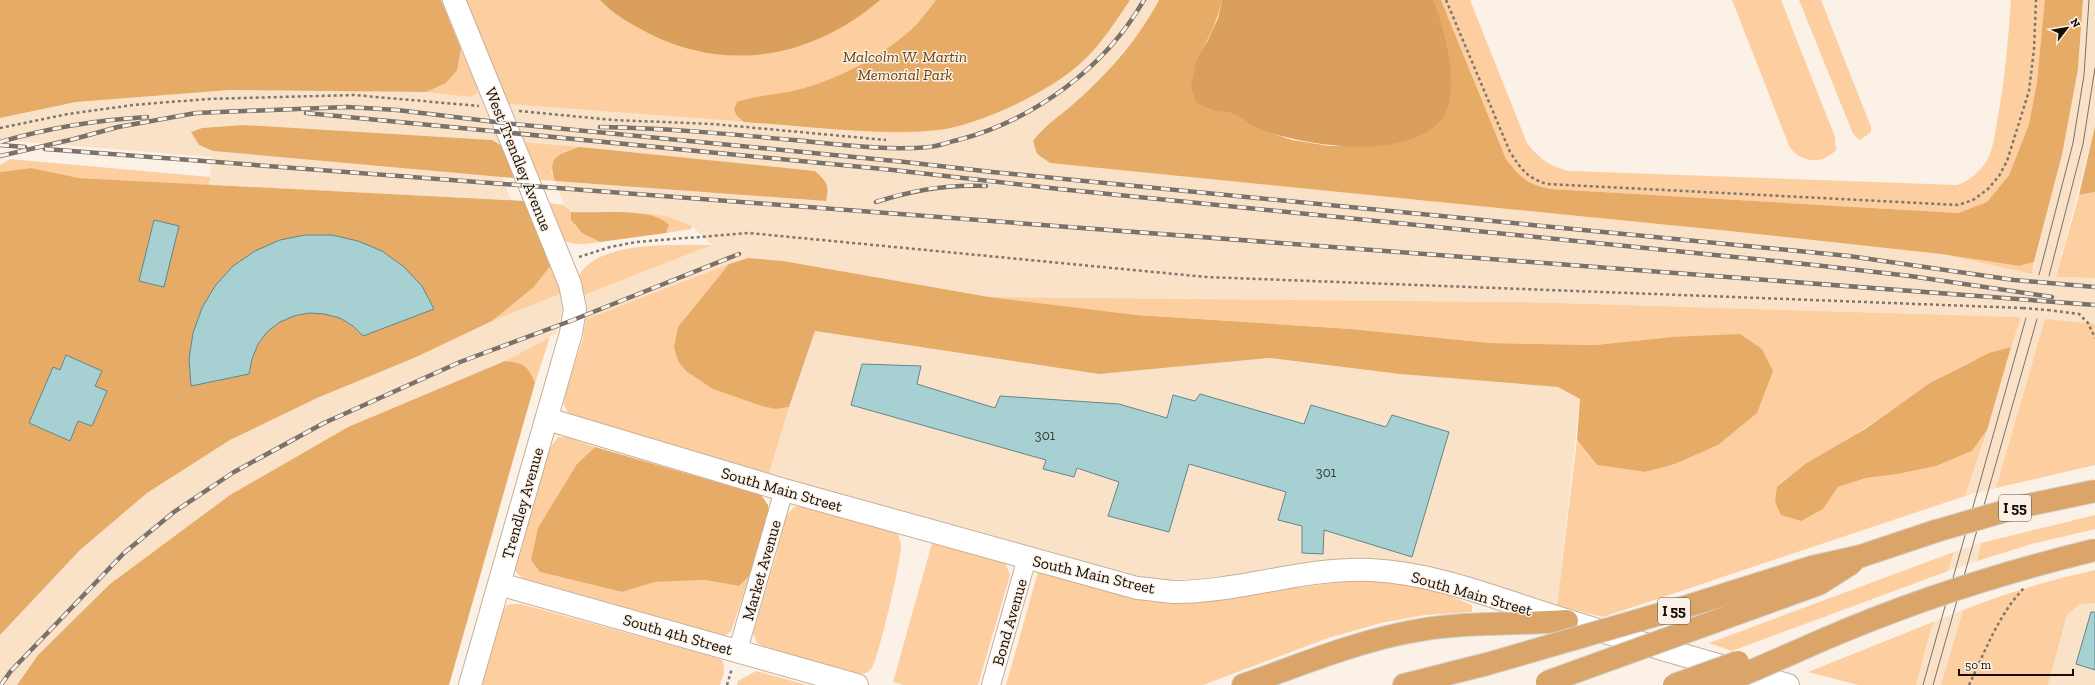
<svg xmlns="http://www.w3.org/2000/svg" width="2095" height="685" font-family="'Zilla Slab',serif">
<style>
.built{fill:#fae2c9}
.green{fill:#fdcfa0}
.forest{fill:#e7ab68}
.water{fill:#db9f5d}
.building{fill:#a7d0d3;stroke:#60878a}
.lines{fill:none;stroke-linecap:round;stroke-linejoin:round}
.street-casing{stroke:#c7af96;stroke-width:20}
.secondary-casing{stroke:#c7af96;stroke-width:24}
.highway-casing{stroke:#d0cfcd;stroke-width:24}
.path{stroke:#7e756c;stroke-width:2.5;stroke-dasharray:3 3;stroke-linecap:butt}
.street{stroke:#fff;stroke-width:18}
.secondary{stroke:#fff;stroke-width:22}
.highway{stroke:#dba569;stroke-width:22}
.tram{stroke:#7a7169;stroke-width:1}
.rail-casing{stroke:#7a7169;stroke-width:4.5}
.rail{stroke:#fbf1e7;stroke-width:3;stroke-dasharray:9;stroke-linecap:butt}
.highway-bridge-casing{stroke:#d0cfcd;stroke-width:24;stroke-linecap:butt}
.path-bridge{stroke:#7e756c;stroke-width:2.5;stroke-dasharray:3 3;stroke-linecap:butt}
.highway-bridge{stroke:#dba569;stroke-width:22}
.labels{text-anchor:middle;stroke-width:3;stroke-linejoin:round;paint-order:stroke}
.number-label{font-size:14px;fill:#3a3e39}
.shield{fill:#fbf1e7;stroke:#5b524a;stroke-width:1}
.shield-label{font-size:15px;font-weight:bold;fill:#160e06}
.park-label{font-size:16px;font-style:italic;fill:#6b4410;stroke:#fbf1e7}
.street-label{font-size:16px;fill:#160e06;stroke:#fbf1e7}
</style>
<rect width="100%" height="100%" fill="#fbf1e7"/>
<path class="built" d="M1130,0H1159L1145,25L1111,67L1078,101L1041,130L1033,141L1037,154L1050,163L1549,212L1941,254L2032,274L2062,155L2078,69L2083,0H2095V126L2056,277L2095,278V324L2045,320L1996,488L1965,496L2020,317L1521,302L989,297L783,261L748,258L586,319L584,295L712,245L692,226L571,212L564,205L555,181L826,201L829,190L825,180L815,171L522,142L508,104L894,133L1084,61L1114,25Z
M478,87L502,146L492,140L244,125L202,128L191,132L213,151L502,177L511,200L209,185L212,157L0,140V118L76,102L230,90L426,92L471,97L477,93Z
M563,293V308L557,333L505,361L348,427L230,495L110,584L38,655L17,685H0V635L80,550L147,493L230,440L317,398L414,358L492,321Z
M815,331L1099,374L1269,358L1400,374L1558,387L1580,399L1557,606L1466,579L1401,562L1379,560L1356,559L1206,579L1154,580L769,474L789,407Z
M1981,543L1977,561L1948,571L1954,552Z
M2093,602L2095,603V685H2048L2067,615L2080,604Z
M1963,610L1941,685H1916L1933,622Z"/>
<path class="green" d="M465,0H1130C1116,21 1102,43 1084,60C1051,92 984,123 940,130C925,132 909,132 894,133L508,104Z
M1441,0H1470L1527,143C1540,159 1550,167 1570,171L1957,185C1968,182 1979,172 1986,162C1993,150 1995,135 1997,121C2005,81 2008,41 2011,0H2045L2046,11L2037,82L2029,124L2009,175L1987,202L1958,213L1551,189C1525,184 1522,180 1506,159Z
M1732,0H1781L1835,137L1836,150C1822,165 1803,163 1790,148Z
M1799,0H1821L1871,127V132L1860,140L1853,134Z
M461,49L478,87L477,93L471,97L426,92C452,80 455,77 461,49Z
M522,142L580,147L563,152L551,171L555,181L539,180Z
M10,159L210,177L209,185L79,178L31,168L0,172V165Z
M2095,192V278L2056,277L2079,195Z
M548,203L564,205L571,212C571,229 587,236 600,242C589,243 574,247 564,240Z
M644,213L669,217L692,226L691,229L666,233L669,225Z
M712,245L584,295L579,275C601,239 676,246 712,245Z
M1941,254L2019,266L2034,262L2032,274Z
M729,264L679,327L776,409L789,407L769,474L575,419L569,414L564,405L565,394L583,338L586,319Z
M551,265L563,293L492,321L534,287Z
M989,297L1521,302L2021,317L2011,347C1956,362 1912,397 1865,428C1846,441 1825,452 1805,464L1823,509L1838,487L1866,478L1898,474L1936,466L1972,451L1987,430L1965,496L1603,617L1557,606L1577,440L1597,465L1645,472L1675,464L1718,445L1672,337L1595,345L1490,343L1351,329L1137,315Z
M2045,319L2095,324V465L1996,488Z
M550,337L535,383C528,365 523,363 505,361Z
M558,437H566L595,447L577,464L540,572L622,592L655,582L705,580L739,586L750,575L731,631L726,635L718,634L522,578L514,570L549,449Z
M809,505L898,534L901,544C902,557 879,657 872,668C869,672 866,673 862,674L767,649L757,643L753,633L777,553L785,517L794,507Z
M2095,515V529L2032,544L1977,561L1981,543Z
M932,543L1005,563L1010,575L978,685H903L893,682Z
M1954,552L1948,571L1732,651L1709,643Z
M2095,570V603L2080,604L2067,615L2048,685H1941L1963,610C2006,593 2050,580 2095,570Z
M1038,572L1144,601L1183,603L1366,579L1401,583L1441,592L1472,605V612L1425,615L1381,623L1328,638L1203,685H1006Z
M513,604H521L718,658L723,661L724,673L720,685H481L501,613L507,605Z
M1933,622L1916,685H1858L1808,672Z
M756,671L807,685H737L738,681Z"/>
<path class="forest" d="M0,0H441L461,49L457,70L446,83L426,92L230,90L76,102L0,118Z
M936,0H1130C1116,21 1102,43 1084,60C1054,90 980,125 938,130C874,136 808,126 744,122L737,116L734,110L737,102C754,96 771,95 788,92C830,84 887,55 917,24C924,16 930,8 936,0Z
M1159,0H1222C1217,22 1209,39 1197,58L1209,109L1235,114L1257,128L1292,140L1330,146H1366L1433,2V0H1441L1506,159C1522,179 1526,184 1551,189L1958,213L1987,202L2009,175L2029,124L2037,82L2045,0H2083L2078,69L2062,155L2034,262L2019,266L1941,254L1729,231L1050,163L1037,154L1033,141C1045,124 1063,114 1078,100C1110,71 1139,38 1159,0Z
M244,125L492,140L502,146L514,178L213,151L199,145L191,132L202,128Z
M2095,126V192L2079,195Z
M580,147L815,171C827,182 830,185 826,201L555,181C546,157 560,153 580,147Z
M31,168L79,178L525,201L551,265L534,287L492,321L414,358L317,398L230,440L147,493L80,550L0,635V172Z
M571,212C596,214 652,206 669,225L666,233L600,242L582,233L571,220Z
M748,258L783,261L989,297L1137,315L1351,329L1490,343L1595,345L1672,337L1740,334L1762,349L1773,371L1757,413L1718,445L1675,464L1645,472L1597,465L1577,440L1580,399L1558,387L1400,374L1269,358L1099,374L815,331L789,407L776,409L762,406L713,389L686,371L678,361L674,347L678,327L729,264Z
M2011,347L1987,430L1972,451L1936,466L1898,474L1866,478L1838,487L1823,509L1801,521L1781,515L1775,502L1777,487L1805,464L1865,429L1930,383L1989,353Z
M505,361C523,363 528,365 535,383L449,685H17L38,655L110,584L230,495L348,427Z
M595,447L761,495L768,505V515L750,575L739,586L705,580L655,582L622,592L540,572L531,560L538,528L577,464Z"/>
<path class="water" d="M600,0H880C814,57 728,74 648,33C631,24 613,14 600,0Z
M1222,0H1433C1444,27 1463,95 1441,120C1405,162 1305,146 1259,129C1251,126 1244,119 1236,115C1227,111 1217,112 1209,109C1204,107 1200,104 1196,102L1191,86L1197,58L1208,40L1218,18Z"/>
<path class="building" d="M154,220L179,226L164,287L139,281Z
M305,235H332L358,241L382,251L404,267L422,286L434,309L363,336L353,326L340,318L324,314L309,313L294,316L280,322L267,332L258,344L252,359L249,374L191,386L189,359L193,333L202,308L215,286L233,266L255,251L280,240Z
M66,355L102,371L95,386L107,391L92,426L78,421L70,441L29,423L53,367L60,370Z
M862,364L921,366L917,384L995,408L1000,396L1119,404L1167,418L1173,395L1195,401L1200,394L1304,424L1311,405L1386,427L1392,415L1449,432L1412,557L1324,530L1323,554L1302,553V526L1278,520L1286,492L1189,464L1169,532L1108,516L1119,482L1077,468L1074,477L1043,469L1046,460L851,405Z
M2091,612H2095V670L2076,664Z"/>
<g class="lines">
<defs>
<path id="street" d="M738,650L784,490
M991,685L1027,558"/>
<path id="secondary" d="M454,0L570,284L575,309L571,333L470,685
M547,419L784,490L1137,588C1149,589 1162,591 1174,592C1240,592 1305,567 1371,570C1435,573 1498,599 1559,618C1635,642 1711,663 1788,685
M499,584L857,685"/>
<path id="highway" d="M1861,556L1936,531
M1243,685C1298,666 1352,643 1409,632C1461,621 1514,625 1567,621
M1404,685L1487,664"/>
</defs>
<use href="#street" class="street-casing"/>
<use href="#secondary" class="secondary-casing"/>
<use href="#highway" class="highway-casing"/>
<path class="path" d="M1446,0L1510,152C1521,169 1527,178 1547,184L1958,205L1973,200L1988,189L1999,176L2007,161L2029,91L2034,49L2036,0
M519,111L613,120L713,124L886,140
M0,128L68,114L133,105L207,99L354,95L479,106
M579,257L610,247L636,242L749,233L1206,277L2023,308
M2048,310L2079,314L2088,323L2095,338
M727,685L732,668
M1969,685C1985,652 1998,615 2024,588"/>
<use href="#street" class="street"/>
<use href="#secondary" class="secondary"/>
<use href="#highway" class="highway"/>
<path class="tram" d="M2039,275L2073,143L2084,75L2089,0
M2049,276L2083,144L2095,68
M1923,685L2026,318
M1933,685L2037,319"/>
<defs>
<path id="rail" d="M306,113L893,170L1059,189L1814,265L1910,276L2052,297
M600,127C665,128 729,134 793,140C838,144 884,151 929,147C938,146 949,142 958,140C1034,120 1105,68 1144,0
M0,142C48,128 97,120 147,117
M0,145L25,147
M45,149L2095,305
M0,156L74,139L118,127L196,113L347,107L397,110L504,123L905,162L992,172L1849,256L2014,280L2095,287
M876,202C913,190 948,184 986,186
M1,685L10,672L124,553L174,512L234,472L324,423L460,362L573,320L739,254"/>
</defs>
<use href="#rail" class="rail-casing"/>
<use href="#rail" class="rail"/>
<defs>
<path id="highway-bridge" d="M1936,531L2019,507L2095,491
M1487,664L1688,606L1812,567L1861,556
M1547,682L1819,584L1852,563
M1674,685L1738,662
M1718,685C1755,670 1790,654 1827,638C1913,601 2004,572 2095,550"/>
</defs>
<use href="#highway-bridge" class="highway-bridge-casing"/>
<path class="path-bridge" d="M2023,308L2048,310"/>
<use href="#highway-bridge" class="highway-bridge"/>
</g>
<g class="labels">
<g class="number-label">
<text x="1045" y="440">301</text>
<text x="1326" y="477">301</text>
</g>
<g class="shield">
<rect x="1999" y="495" width="32" height="26" rx="3"/>
<rect x="1658" y="598" width="32" height="26" rx="3"/>
</g>
<g class="shield-label">
<text x="2015" y="513">I 55</text>
<text x="1674" y="616">I 55</text>
</g>
<g class="park-label">
<text x="905" y="62">Malcolm W. Martin<tspan x="905" dy="18">Memorial Park</tspan></text>
</g>
<g class="street-label">
<text transform="translate(519 159) rotate(68)" y="6">West Trendley Avenue</text>
<text transform="translate(782 489) rotate(16)" y="6">South Main Street</text>
<text transform="translate(522 503) rotate(-74)" y="6">Trendley Avenue</text>
<text transform="translate(761 570) rotate(-74)" y="6">Market Avenue</text>
<text transform="translate(1094 574) rotate(13)" y="6">South Main Street</text>
<text transform="translate(1472 593) rotate(16)" y="6">South Main Street</text>
<text transform="translate(1009 622) rotate(-74)" y="6">Bond Avenue</text>
<text transform="translate(678 634) rotate(16)" y="6">South 4th Street</text>
</g>
</g>
<g transform="translate(2067 28) rotate(59)" stroke="#fbf1e7" stroke-width="3" paint-order="stroke">
<path d="M0-3L7 15L0 10L-7 15Z" fill="#160e06"/>
<text y="-6" font-size="11" font-weight="bold" text-anchor="middle" fill="#160e06">N</text>
</g>
<path d="M1959 669v6h114v-6" fill="none" stroke="#160e06" stroke-width="2"/>
<text x="1965" y="669" font-size="12" fill="#160e06" stroke="#fbf1e7" stroke-width="3" paint-order="stroke">50 m</text>
</svg>
